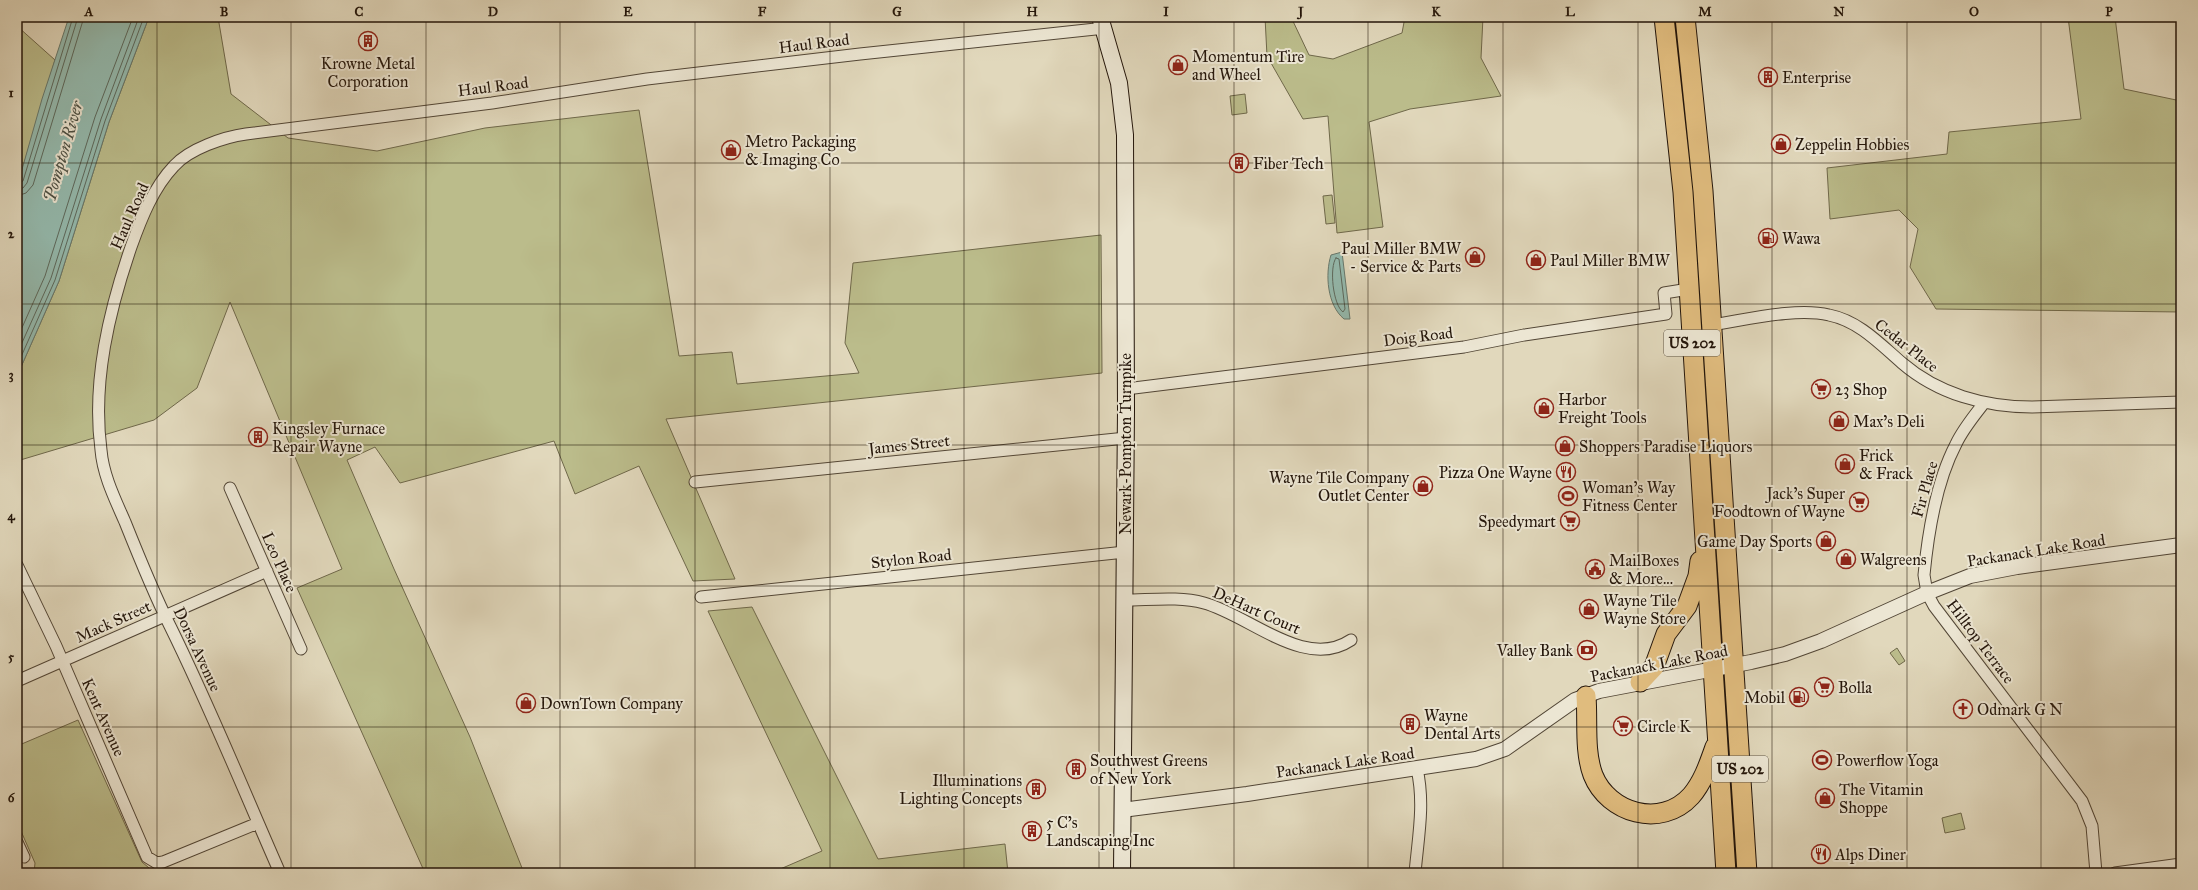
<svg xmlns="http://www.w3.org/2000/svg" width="2198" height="890" font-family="'IM FELL Great Primer',serif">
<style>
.green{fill:#bbbc8b;stroke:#6f684a}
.water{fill:#94baae;stroke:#67786c}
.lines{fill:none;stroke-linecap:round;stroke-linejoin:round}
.shore{stroke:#5c685c;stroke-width:1}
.minor-casing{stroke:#524636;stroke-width:13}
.tertiary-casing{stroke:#524636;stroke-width:16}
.secondary-casing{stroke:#23150a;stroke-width:18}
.trunk-casing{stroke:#23150a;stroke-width:21}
.minor{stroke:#ece6d3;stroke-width:11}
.tertiary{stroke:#ece6d3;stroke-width:14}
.secondary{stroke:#ece6d3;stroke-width:16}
.trunk{stroke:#e0bc7e;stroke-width:19}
.grid{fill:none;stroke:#23150a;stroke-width:1;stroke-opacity:0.55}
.labels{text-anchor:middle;stroke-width:4;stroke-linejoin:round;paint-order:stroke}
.shield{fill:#ece6d3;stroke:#5f5446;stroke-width:1}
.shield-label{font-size:15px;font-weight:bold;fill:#23150a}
.street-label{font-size:16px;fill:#23150a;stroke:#ece6d3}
.poi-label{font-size:16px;fill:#23150a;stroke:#ece6d3;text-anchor:start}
.water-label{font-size:17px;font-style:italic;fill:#4b4f43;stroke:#ece6d3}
.neatline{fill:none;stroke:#23150a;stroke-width:1.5}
.grid-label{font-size:13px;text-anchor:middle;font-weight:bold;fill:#23150a}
</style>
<rect width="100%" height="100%" fill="#e1d8bc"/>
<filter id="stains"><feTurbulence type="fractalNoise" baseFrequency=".005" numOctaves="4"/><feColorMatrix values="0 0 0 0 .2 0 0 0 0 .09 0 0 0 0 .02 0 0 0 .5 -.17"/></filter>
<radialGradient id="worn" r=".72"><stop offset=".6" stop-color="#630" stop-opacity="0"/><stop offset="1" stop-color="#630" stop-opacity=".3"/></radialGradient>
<path class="green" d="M149,17H218L231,94L288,138L377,151L485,128L639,110L679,356L732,352L737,384L859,373L845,343L853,263L1101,235L1102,373L666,419L735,579L693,581L639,466L575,494L554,441L400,483L375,447L347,460L394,569L470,737L524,873H425L297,588L342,569L230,302L197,388L154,420L17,461V376L59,281L109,122Z
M1265,17H1291L1309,55L1333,59L1402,33L1405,17H1483L1481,58L1501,96L1410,109L1369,122L1383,227L1337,233L1328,116L1303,119L1267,56Z
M2068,17H2115L2124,89L2181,101V312L1936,309L1910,267L1918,229L1899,210L1830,219L1827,168L1947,154L1949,132L2081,119Z
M17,26L55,60L17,187Z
M1245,94L1247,113L1232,115L1230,96Z
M1332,195L1335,223L1326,224L1323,196Z
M752,607L878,859L1005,844L1008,873H771L822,851L708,611Z
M1897,648L1905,661L1899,665L1890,653Z
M78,720L142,862L155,873H34L35,863L17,822V746Z
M1961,813L1965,829L1945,833L1942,818Z"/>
<path class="water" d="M69,17H149L109,122L59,281L17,376V187L42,99Z
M1342,252L1350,319H1344C1327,305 1325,274 1331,255Z"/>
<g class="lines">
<path class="shore" d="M17,184L23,181L73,17
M17,189L23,188L27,183L78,17
M17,196L26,193L33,185L84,17
M1336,258L1339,259L1345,309L1343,312C1333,305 1329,267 1336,258Z
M17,339L45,276L95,117L133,17
M17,354L51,278L101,119L139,17
M17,366L55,280L105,121L144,17"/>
<defs>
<path id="minor" d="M1711,325C1746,320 1796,307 1829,315C1859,321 1880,344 1902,363C1938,394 1985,407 2032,407L2181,402
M1126,389L1464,347L1524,335L1666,314L1664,293L1689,289
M1984,403C1974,416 1963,429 1956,444C1936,482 1928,533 1924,575L1927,593L1934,606L2082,801L2092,826L2096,873
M695,482L1126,438
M230,488L301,649
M17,565L56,646L147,857L157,863L163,862L258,823
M701,597L1125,552
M1124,600C1150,600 1179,596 1204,603C1249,615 1305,671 1351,640
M17,681L267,571
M17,842L24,857
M280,873C244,791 210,707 170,626C153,592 139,557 125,522C115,499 103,475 101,450C92,382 109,311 131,247C141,219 153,188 174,166C189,149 224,137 246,134L492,103L647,79L860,54L1105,28
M1415,873C1418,838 1425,804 1417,769
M2115,873L2181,864"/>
<path id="tertiary" d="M1122,810L1247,794L1476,759L1505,749L1575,700L1599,691L1751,662L1785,654L1821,641L1927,593L1970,576L2017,567L2181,545"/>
<path id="secondary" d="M1100,17L1119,83L1125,135L1126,410L1122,873"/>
<path id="trunk" d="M1664,17L1683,192L1726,873
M1685,17L1703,191L1747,873
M1640,682L1654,667L1666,634L1687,606L1698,576L1700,561
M1586,696C1588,721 1584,751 1593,775C1608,813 1661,829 1691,796C1703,782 1709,764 1715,747"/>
</defs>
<use href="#minor" class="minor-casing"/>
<use href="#tertiary" class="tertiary-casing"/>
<use href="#secondary" class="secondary-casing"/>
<use href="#trunk" class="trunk-casing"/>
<use href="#minor" class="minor"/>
<use href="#tertiary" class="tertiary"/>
<use href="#secondary" class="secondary"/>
<use href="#trunk" class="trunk"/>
</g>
<path class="grid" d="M157,17V873M291,17V873M426,17V873M560,17V873M695,17V873M830,17V873M964,17V873M1099,17V873M1234,17V873M1368,17V873M1503,17V873M1638,17V873M1772,17V873M1907,17V873M2041,17V873M17,163H2181M17,304H2181M17,445H2181M17,586H2181M17,727H2181"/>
<defs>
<symbol id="building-ring" viewBox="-11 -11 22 22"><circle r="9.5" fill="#ece6d3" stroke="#8f2418" stroke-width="1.5"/><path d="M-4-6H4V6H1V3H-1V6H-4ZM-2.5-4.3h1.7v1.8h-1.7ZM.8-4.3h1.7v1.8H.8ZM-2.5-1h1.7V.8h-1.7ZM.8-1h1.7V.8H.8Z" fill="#8f2418"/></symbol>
<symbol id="shop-ring" viewBox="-11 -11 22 22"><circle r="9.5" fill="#ece6d3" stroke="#8f2418" stroke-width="1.5"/><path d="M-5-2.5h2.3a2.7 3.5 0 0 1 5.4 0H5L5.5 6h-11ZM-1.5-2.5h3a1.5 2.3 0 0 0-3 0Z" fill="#8f2418"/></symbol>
<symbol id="fuel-ring" viewBox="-11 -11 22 22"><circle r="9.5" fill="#ece6d3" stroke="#8f2418" stroke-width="1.5"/><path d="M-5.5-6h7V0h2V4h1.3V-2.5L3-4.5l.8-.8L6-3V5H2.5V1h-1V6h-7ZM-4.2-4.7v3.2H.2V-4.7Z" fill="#8f2418"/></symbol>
<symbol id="supermarket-ring" viewBox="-11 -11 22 22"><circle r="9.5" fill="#ece6d3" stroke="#8f2418" stroke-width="1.5"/><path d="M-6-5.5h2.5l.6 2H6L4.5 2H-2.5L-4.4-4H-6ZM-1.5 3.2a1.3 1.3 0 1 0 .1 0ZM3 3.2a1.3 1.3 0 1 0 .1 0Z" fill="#8f2418"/></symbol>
<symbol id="restaurant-ring" viewBox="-11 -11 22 22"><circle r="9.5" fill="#ece6d3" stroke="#8f2418" stroke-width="1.5"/><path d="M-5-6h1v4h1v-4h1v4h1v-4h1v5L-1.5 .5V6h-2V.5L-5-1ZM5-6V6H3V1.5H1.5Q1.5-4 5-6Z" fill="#8f2418"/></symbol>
<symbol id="stadium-ring" viewBox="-11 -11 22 22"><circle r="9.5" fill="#ece6d3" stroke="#8f2418" stroke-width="1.5"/><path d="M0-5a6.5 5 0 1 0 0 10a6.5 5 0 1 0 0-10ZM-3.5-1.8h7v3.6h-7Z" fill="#8f2418"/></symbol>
<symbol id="civic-ring" viewBox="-11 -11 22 22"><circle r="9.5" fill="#ece6d3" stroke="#8f2418" stroke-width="1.5"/><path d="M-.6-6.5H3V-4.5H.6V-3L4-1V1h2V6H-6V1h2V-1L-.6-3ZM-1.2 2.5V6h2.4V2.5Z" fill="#8f2418"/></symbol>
<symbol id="bank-ring" viewBox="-11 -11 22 22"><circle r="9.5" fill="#ece6d3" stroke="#8f2418" stroke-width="1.5"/><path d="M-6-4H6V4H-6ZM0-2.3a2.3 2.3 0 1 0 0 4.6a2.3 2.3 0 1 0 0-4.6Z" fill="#8f2418"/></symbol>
<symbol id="church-ring" viewBox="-11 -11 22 22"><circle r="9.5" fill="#ece6d3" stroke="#8f2418" stroke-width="1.5"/><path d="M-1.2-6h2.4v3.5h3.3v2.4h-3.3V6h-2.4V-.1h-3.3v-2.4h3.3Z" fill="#8f2418"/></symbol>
</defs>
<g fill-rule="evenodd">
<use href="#building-ring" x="357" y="30" width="22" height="22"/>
<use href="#shop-ring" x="1167" y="54" width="22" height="22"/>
<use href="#building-ring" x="1757" y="66" width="22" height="22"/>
<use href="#shop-ring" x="1770" y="133" width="22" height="22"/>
<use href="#shop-ring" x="720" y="139" width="22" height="22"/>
<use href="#building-ring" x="1228" y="152" width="22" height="22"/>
<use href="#fuel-ring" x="1757" y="227" width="22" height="22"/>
<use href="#shop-ring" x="1464" y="246" width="22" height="22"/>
<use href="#shop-ring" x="1525" y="249" width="22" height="22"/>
<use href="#supermarket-ring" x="1810" y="378" width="22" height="22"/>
<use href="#shop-ring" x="1533" y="397" width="22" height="22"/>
<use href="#shop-ring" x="1828" y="410" width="22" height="22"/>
<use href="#building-ring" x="247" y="426" width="22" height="22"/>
<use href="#shop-ring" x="1554" y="435" width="22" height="22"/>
<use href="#shop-ring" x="1834" y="453" width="22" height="22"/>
<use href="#restaurant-ring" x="1555" y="461" width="22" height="22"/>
<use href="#shop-ring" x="1412" y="475" width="22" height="22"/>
<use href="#stadium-ring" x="1557" y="485" width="22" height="22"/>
<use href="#supermarket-ring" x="1848" y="491" width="22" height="22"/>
<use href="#supermarket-ring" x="1559" y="510" width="22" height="22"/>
<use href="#shop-ring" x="1815" y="530" width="22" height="22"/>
<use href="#shop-ring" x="1835" y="548" width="22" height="22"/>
<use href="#civic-ring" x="1584" y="558" width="22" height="22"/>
<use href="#shop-ring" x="1578" y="598" width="22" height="22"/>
<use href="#bank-ring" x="1576" y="639" width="22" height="22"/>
<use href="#supermarket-ring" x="1813" y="676" width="22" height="22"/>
<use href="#fuel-ring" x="1788" y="686" width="22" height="22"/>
<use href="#shop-ring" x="515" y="692" width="22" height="22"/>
<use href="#church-ring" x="1952" y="698" width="22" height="22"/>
<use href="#building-ring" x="1399" y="713" width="22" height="22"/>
<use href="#supermarket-ring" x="1612" y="715" width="22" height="22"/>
<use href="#stadium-ring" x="1811" y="749" width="22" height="22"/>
<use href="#building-ring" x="1065" y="758" width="22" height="22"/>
<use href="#building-ring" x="1025" y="778" width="22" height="22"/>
<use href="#shop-ring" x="1814" y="787" width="22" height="22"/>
<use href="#building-ring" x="1021" y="820" width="22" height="22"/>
<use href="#restaurant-ring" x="1810" y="843" width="22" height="22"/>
</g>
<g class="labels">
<g class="shield">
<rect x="1664" y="330" width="56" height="26" rx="3"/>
<rect x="1712" y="756" width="56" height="26" rx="3"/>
</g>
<g class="shield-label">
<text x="1692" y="348">US 202</text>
<text x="1740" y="774">US 202</text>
</g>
<g class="street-label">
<text transform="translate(814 43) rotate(-7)" y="6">Haul Road</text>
<text transform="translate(493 86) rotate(-7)" y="6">Haul Road</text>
<text transform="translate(129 216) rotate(-66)" y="6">Haul Road</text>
<text transform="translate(1418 336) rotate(-7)" y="6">Doig Road</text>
<text transform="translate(1907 345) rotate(38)" y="6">Cedar Place</text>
<text transform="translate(909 444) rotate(-6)" y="6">James Street</text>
<text transform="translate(1125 444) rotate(-90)" y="6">Newark-Pompton Turnpike</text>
<text transform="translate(1924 489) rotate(-74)" y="6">Fir Place</text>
<text transform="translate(2036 550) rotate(-9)" y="6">Packanack Lake Road</text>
<text transform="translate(911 558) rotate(-6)" y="6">Stylon Road</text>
<text transform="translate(280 562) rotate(66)" y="6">Leo Place</text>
<text transform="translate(1257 610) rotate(24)" y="6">DeHart Court</text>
<text transform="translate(113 621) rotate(-24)" y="6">Mack Street</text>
<text transform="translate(1981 641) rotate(53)" y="6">Hilltop Terrace</text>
<text transform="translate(198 649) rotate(65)" y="6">Dorsa Avenue</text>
<text transform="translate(1659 663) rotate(-11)" y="6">Packanack Lake Road</text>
<text transform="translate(104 717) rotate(66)" y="6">Kent Avenue</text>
<text transform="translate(1345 762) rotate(-8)" y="6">Packanack Lake Road</text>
</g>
<g class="poi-label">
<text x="1192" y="62">Momentum Tire<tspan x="1192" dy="18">and Wheel</tspan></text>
<text x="368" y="69" text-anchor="middle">Krowne Metal<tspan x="368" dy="18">Corporation</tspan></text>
<text x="1782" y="83">Enterprise</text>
<text x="745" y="147">Metro Packaging<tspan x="745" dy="18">&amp; Imaging Co</tspan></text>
<text x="1795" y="150">Zeppelin Hobbies</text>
<text x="1253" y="169">Fiber Tech</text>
<text x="1782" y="244">Wawa</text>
<text x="1461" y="254" text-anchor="end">Paul Miller BMW<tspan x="1461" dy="18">- Service &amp; Parts</tspan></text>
<text x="1550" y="266">Paul Miller BMW</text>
<text x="1835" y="395">23 Shop</text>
<text x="1558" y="405">Harbor<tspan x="1558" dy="18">Freight Tools</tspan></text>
<text x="1853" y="427">Max's Deli</text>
<text x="272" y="434">Kingsley Furnace<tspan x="272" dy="18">Repair Wayne</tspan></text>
<text x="1579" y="452">Shoppers Paradise Liquors</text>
<text x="1859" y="461">Frick<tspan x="1859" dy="18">&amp; Frack</tspan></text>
<text x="1552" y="478" text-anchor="end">Pizza One Wayne</text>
<text x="1409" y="483" text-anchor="end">Wayne Tile Company<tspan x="1409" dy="18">Outlet Center</tspan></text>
<text x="1582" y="493">Woman's Way<tspan x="1582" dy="18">Fitness Center</tspan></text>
<text x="1845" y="499" text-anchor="end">Jack's Super<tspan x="1845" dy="18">Foodtown of Wayne</tspan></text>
<text x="1556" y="527" text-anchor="end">Speedymart</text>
<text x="1812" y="547" text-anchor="end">Game Day Sports</text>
<text x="1860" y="565">Walgreens</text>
<text x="1609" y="566">MailBoxes<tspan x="1609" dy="18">&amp; More...</tspan></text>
<text x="1603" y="606">Wayne Tile<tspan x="1603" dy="18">Wayne Store</tspan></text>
<text x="1573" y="656" text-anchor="end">Valley Bank</text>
<text x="1838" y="693">Bolla</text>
<text x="1785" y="703" text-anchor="end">Mobil</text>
<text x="540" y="709">DownTown Company</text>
<text x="1977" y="715">Odmark G N</text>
<text x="1424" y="721">Wayne<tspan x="1424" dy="18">Dental Arts</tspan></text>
<text x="1637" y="732">Circle K</text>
<text x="1090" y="766">Southwest Greens<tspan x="1090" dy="18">of New York</tspan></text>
<text x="1836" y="766">Powerflow Yoga</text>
<text x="1022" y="786" text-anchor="end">Illuminations<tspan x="1022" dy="18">Lighting Concepts</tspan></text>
<text x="1839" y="795">The Vitamin<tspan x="1839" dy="18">Shoppe</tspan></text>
<text x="1046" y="828">5 C's<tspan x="1046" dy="18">Landscaping Inc</tspan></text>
<text x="1835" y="860">Alps Diner</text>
</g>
<g class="water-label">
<text transform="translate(63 151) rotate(-74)" y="6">Pompton River</text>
</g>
</g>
<rect width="2198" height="890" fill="none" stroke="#e1d8bc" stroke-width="44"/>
<rect x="22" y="22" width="2154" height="846" class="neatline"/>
<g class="grid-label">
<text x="89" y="16">A</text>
<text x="224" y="16">B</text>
<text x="359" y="16">C</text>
<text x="493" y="16">D</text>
<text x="628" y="16">E</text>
<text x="762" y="16">F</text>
<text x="897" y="16">G</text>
<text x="1032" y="16">H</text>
<text x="1166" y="16">I</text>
<text x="1301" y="16">J</text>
<text x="1436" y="16">K</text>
<text x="1570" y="16">L</text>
<text x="1705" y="16">M</text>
<text x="1839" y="16">N</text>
<text x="1974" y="16">O</text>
<text x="2109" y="16">P</text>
<text x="11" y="97">1</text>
<text x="11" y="238">2</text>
<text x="11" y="379">3</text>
<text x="11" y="520">4</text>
<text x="11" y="661">5</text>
<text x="11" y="802">6</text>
</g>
<rect width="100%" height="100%" filter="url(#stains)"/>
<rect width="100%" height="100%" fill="url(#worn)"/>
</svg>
